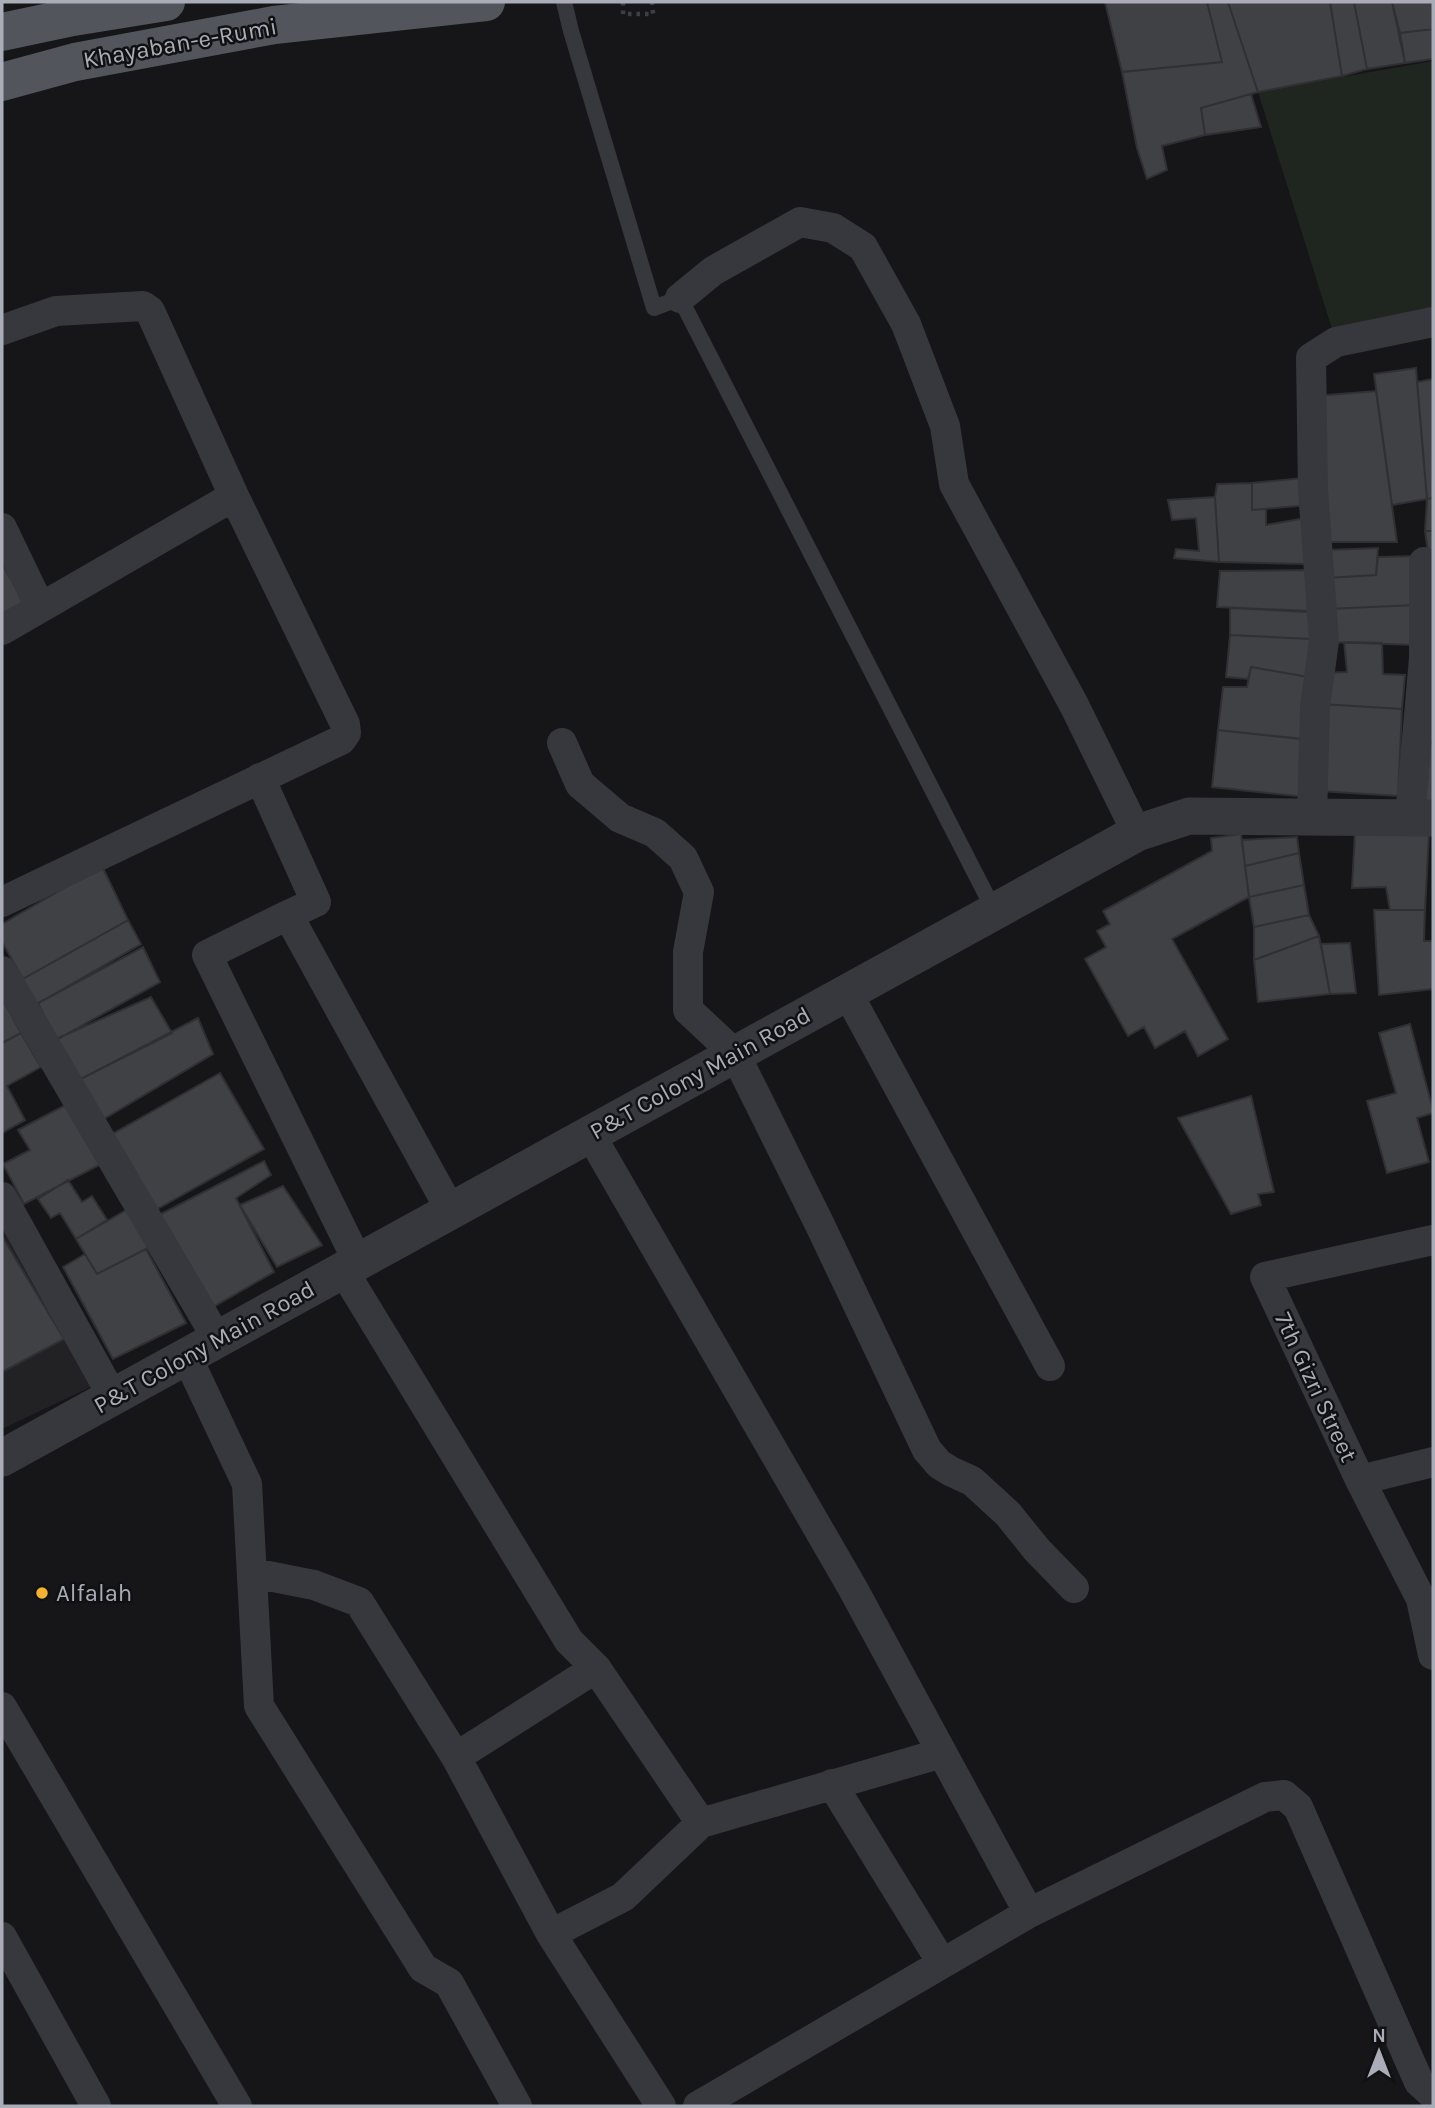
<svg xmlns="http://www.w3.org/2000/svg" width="1435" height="2108" font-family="Karla,sans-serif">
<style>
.built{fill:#222225}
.green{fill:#1e261f}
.building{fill:#404145;stroke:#303034;stroke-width:2}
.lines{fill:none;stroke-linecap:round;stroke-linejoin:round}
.path{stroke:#3d3f44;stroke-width:4.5;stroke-dasharray:3.5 5;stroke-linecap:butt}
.service{stroke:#37383d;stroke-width:16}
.minor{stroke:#37383d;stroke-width:30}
.tertiary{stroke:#37383d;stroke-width:37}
.primary{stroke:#53555c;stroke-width:38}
.poi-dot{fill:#f2b134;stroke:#111113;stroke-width:2.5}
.labels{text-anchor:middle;stroke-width:5;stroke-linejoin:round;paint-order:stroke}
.street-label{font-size:24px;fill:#a8adb8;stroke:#111113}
.poi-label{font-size:24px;fill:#a8adb8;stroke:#111113;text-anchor:start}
</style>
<rect width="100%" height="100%" fill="#161618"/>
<path class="built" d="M2,1217L99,1383L2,1429Z"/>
<path class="green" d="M1433,61V322L1336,342L1258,92Z"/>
<path class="building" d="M1105,2H1207L1222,62L1122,72Z
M1207,2H1228L1258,92L1201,108L1205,135L1162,146L1167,170L1147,179L1137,148L1122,72L1222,62Z
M1228,2H1330L1342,76L1258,92Z
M1330,2H1354L1367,69L1342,76Z
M1354,2H1392L1405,63L1367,69Z
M1392,2H1433V29L1400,33Z
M1433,29V59L1405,63L1400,33Z
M1251,94L1261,127L1205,135L1201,108Z
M1416,368L1427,499L1392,505L1374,374Z
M1433,379V498L1427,499L1417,382Z
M1376,391L1397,542H1324L1315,396Z
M1303,478L1308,505L1252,510V483Z
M1252,483V510L1266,509V525L1306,518L1308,564L1219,562L1215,497L1217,484Z
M1215,497L1219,562L1174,558L1176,549L1199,551L1196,518L1172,520L1168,500Z
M1433,498V531H1425L1427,499Z
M1425,531H1433V559H1429Z
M1378,548L1376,575L1327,578V550Z
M1417,556L1415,605L1328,609L1327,578L1376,575L1378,557Z
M2,564L28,608L2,623Z
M1311,570L1309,611L1217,607L1220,571Z
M1415,605L1414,645L1330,642L1328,609Z
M1230,608L1310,612V639L1230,635Z
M1230,635L1310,639L1308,677L1251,667L1248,679L1226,677Z
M1344,642L1382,643L1383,674L1405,675L1402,709L1321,704L1323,673L1347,672Z
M1251,667L1308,677L1304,739L1218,730L1223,687H1247Z
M1321,704L1402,709L1398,796L1319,791Z
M1218,730L1310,740L1305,797L1212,787Z
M1423,745H1433V804H1419Z
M1355,832L1429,833L1425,910H1390L1386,887L1352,888Z
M1241,834L1249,897L1172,939L1228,1039L1198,1056L1185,1031L1155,1048L1144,1027L1128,1036L1085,959L1106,947L1097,931L1110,924L1103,911L1212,851L1211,838Z
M1297,837L1299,853L1245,866L1242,840Z
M1299,853L1304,885L1249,897L1245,866Z
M102,866L128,920L23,979L2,942V924Z
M1304,885L1309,915L1254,927L1249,897Z
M1374,910H1425L1424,941H1433V989L1379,995Z
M1309,915L1319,936L1254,960V927Z
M128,920L141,944L37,1004L23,979Z
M1319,936L1330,994L1258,1002L1254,960Z
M1350,943L1356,993L1330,994L1321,944Z
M143,947L160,982L56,1040L38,1003Z
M151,997L172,1033L79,1080L56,1039Z
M2,998L21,1033L2,1043Z
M198,1018L213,1054L102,1120L79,1080Z
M1410,1024L1433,1110V1113L1417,1118L1429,1162L1387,1173L1367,1101L1396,1093L1379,1033Z
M21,1033L41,1067L7,1086L25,1120L2,1133V1043Z
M220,1073L264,1149L152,1212L109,1136Z
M1251,1096L1274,1192L1258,1194L1261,1205L1231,1214L1178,1118Z
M73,1101L105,1162L24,1204L3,1164L30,1150L18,1130Z
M264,1161L271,1175L236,1198L274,1272L206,1311L157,1216Z
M68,1180L82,1202L92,1196L107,1220L76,1239L60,1213L51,1218L38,1199Z
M283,1186L322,1245L277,1267L240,1205Z
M128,1209L151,1243L146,1249L97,1274L76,1239Z
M2,1236L64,1339L2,1372Z
M146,1249L186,1323L113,1359L63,1267L85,1254L97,1274Z"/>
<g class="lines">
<path class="path" d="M623,2V14H653L652,2"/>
<path class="service" d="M564,2L571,31L654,308L680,298L995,912"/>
<path class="minor" d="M680,298L713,271L800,222L833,228L863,247L906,324L945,426L954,484L1074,705L1137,833
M2,330L56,311L143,306L150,311L234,496L345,724L346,733L341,740L2,902
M2,528L40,607
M2,630L234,496
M562,743L580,784L620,818L655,833L683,858L699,892L688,952V1010L735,1054L819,1223L927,1450L939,1464L950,1471L972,1481L1008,1514L1037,1550L1074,1588
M260,778L316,902L288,915L451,1211
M1312,817L1315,707L1324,641L1313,489L1311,358L1336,342L1433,322
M1410,818L1424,658V562
M288,915L207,955L358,1262
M2,971L218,1340
M847,992L1050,1366
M590,1134L852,1587L1029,1913
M2,1197L113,1397
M1433,1240L1265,1277L1360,1480L1421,1599L1433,1655
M343,1270L569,1641L596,1668L701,1823
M187,1357L247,1484L259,1706L423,1968L449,1983L517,2106
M1360,1480L1433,1462
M253,1573L314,1585L359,1602L456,1757L551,1934L661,2106
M2,1707L237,2106
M456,1757L596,1668
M832,1784L942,1963
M551,1934L623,1897L701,1823L942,1753
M2,1937L96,2106
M698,2106L1029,1913L1265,1797L1284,1795L1298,1807L1419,2082L1430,2092L1433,2093"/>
<path class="tertiary" d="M2,1458L1137,833L1189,816L1433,818"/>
<path class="primary" d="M2,32L73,17L166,2
M2,82L75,62L274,25L486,2"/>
</g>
<circle class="poi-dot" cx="42" cy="1593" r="7"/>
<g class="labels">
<g class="street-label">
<text transform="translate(180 43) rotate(-10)" y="8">Khayaban-e-Rumi</text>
<text transform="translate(700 1073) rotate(-29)" y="8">P&amp;T Colony Main Road</text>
<text transform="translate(204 1347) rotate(-29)" y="8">P&amp;T Colony Main Road</text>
<text transform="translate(1316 1387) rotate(65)" y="8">7th Gizri Street</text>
</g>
<g class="poi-label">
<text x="56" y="1601">Alfalah</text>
</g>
</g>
<rect width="1435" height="2108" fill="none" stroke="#a8adb8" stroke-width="7"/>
<g transform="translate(1379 2052)" stroke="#111113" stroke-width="5" paint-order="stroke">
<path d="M0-5L12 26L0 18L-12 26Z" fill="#a8adb8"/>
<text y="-10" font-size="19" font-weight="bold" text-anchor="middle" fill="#a8adb8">N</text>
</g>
</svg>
